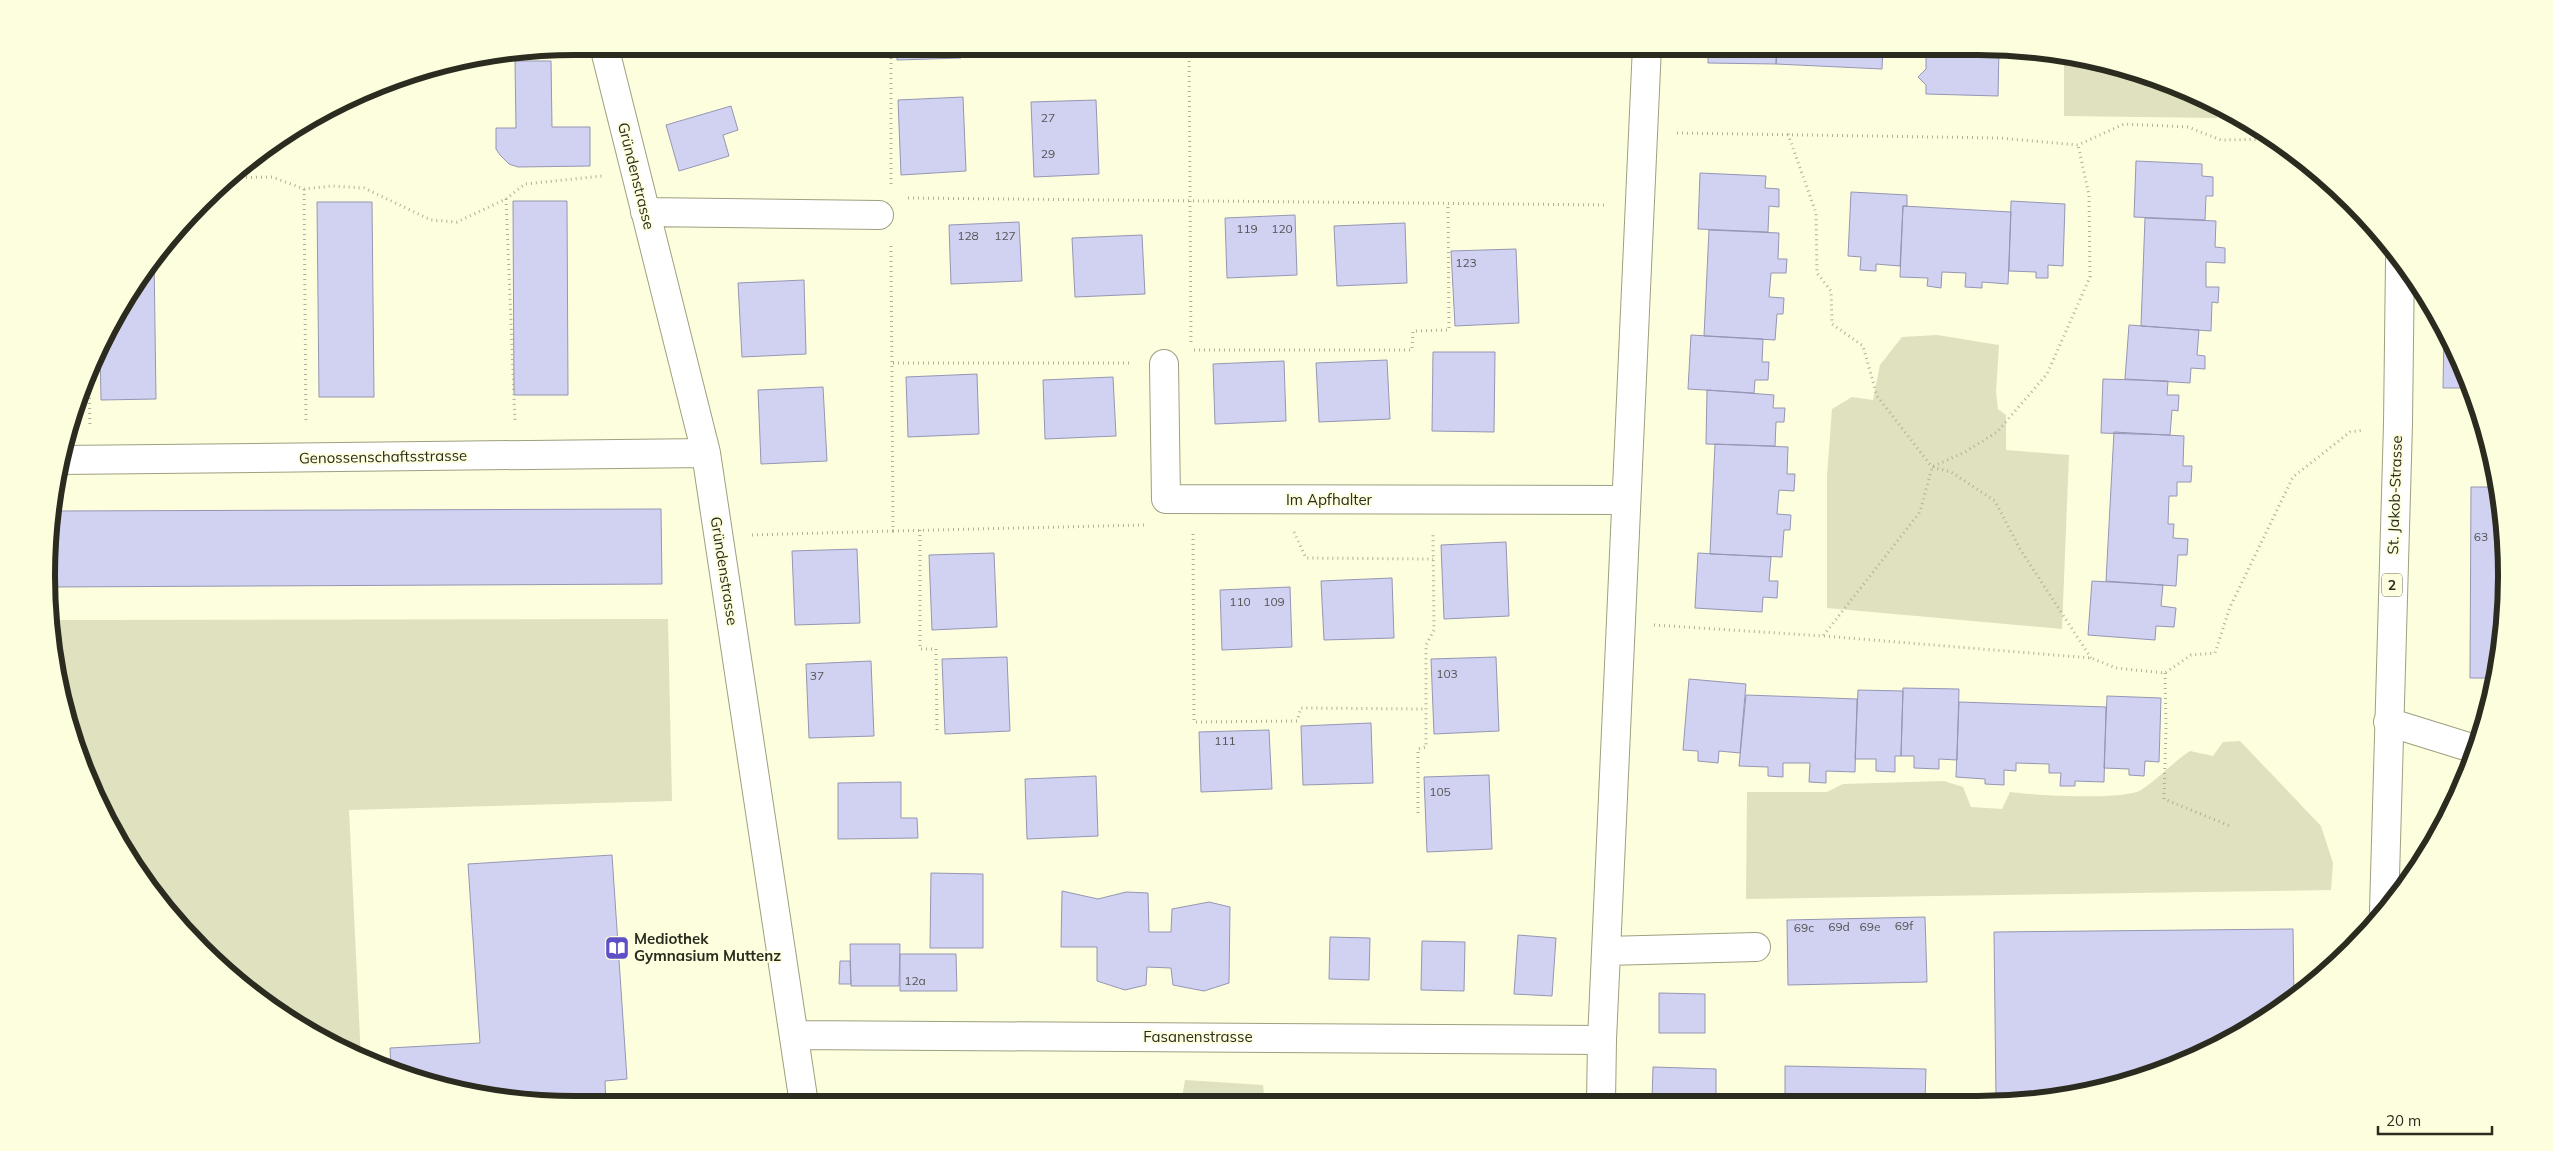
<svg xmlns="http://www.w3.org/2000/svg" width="2553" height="1151" font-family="Mulish,sans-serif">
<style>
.green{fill:#e0e1bf}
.building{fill:#d1d2f2;stroke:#9596b3}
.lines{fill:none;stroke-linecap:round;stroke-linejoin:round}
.minor-casing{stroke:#9f9f81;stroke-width:30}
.major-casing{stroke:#9f9f81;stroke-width:30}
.path{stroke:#b0b097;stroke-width:3;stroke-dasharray:1 4;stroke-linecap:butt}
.minor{stroke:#fff;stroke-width:28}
.major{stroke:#fff;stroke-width:28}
.labels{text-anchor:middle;stroke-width:4;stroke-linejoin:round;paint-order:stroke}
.number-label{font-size:12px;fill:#545554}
.shield{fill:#fdfedd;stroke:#6a6a58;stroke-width:1}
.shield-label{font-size:14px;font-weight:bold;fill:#2b2b1f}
.street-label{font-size:15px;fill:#2b2b1f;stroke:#fdfedd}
.poi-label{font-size:15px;font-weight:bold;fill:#2b2b1f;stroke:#fdfedd;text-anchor:start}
.rim{fill:none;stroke:#2b2b1f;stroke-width:6}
</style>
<rect width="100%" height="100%" fill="#fdfedd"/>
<path class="green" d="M2064,55L2080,56L2180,86L2217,106V118L2064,116Z
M1937,335L1999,345L1996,392L1998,409L2006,415V450L2069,455L2062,629L1827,608V476L1832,409L1852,397L1873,400L1880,365L1902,337Z
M668,619L672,801L349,810L361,1059C314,1035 267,1008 227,974C130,892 57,746 49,620Z
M2240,741L2321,826L2333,863L2331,890L1746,899L1747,792H1827L1843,784L1944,781L1963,787L1971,807L2002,809L2010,792C2032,795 2123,801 2141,790C2158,779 2172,763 2190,751L2213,756L2223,742Z
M1185,1080L1263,1085L1265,1103H1181Z"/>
<path class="building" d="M896,46H961V58L897,60Z
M1036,46H1101V52L1036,55Z
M1708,46H1777L1776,64L1708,63Z
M1777,46H1883L1882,69L1776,64Z
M1926,46L1999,48L1998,96L1926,94V85L1918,77L1926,69Z
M467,58V67H432Z
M515,61H551L552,127H590V166L518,167L509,164L500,155L496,149V128H516Z
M963,97L966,171L901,175L898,100Z
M1096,100L1099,174L1034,177L1031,102Z
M731,106L738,130L723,135L729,156L679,171L666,125Z
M2136,161L2202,164V176L2213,177V196H2206L2205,220L2134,217Z
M1700,173L1766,176L1765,188L1779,189V207L1769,206L1768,232L1698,229Z
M1851,192L1907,195V206H1903L1900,266L1876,264V271L1860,270L1861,257L1848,256Z
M513,201H567L568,395H514Z
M2011,201L2065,204L2063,266L2048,265V278H2036V272L2009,271Z
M317,202H372L374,397H319Z
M1903,206L2011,212L2008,284L1982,282V288L1965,287L1966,273L1942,272L1941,288L1927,286L1928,278L1900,277Z
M1295,215L1297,275L1227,278L1225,218Z
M2145,218L2216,221L2215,247L2225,248V263L2206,262V287H2219L2218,303L2212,302L2211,331L2141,326Z
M1019,222L1022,281L951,284L949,225Z
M1405,223L1407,283L1337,286L1334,226Z
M1709,230L1779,233L1778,259H1787L1786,273H1771L1769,297L1784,298L1783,314H1777L1775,340L1704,336Z
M1142,235L1145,294L1075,297L1072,238Z
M1516,249L1519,323L1455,326L1451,251Z
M154,256L156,399L101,400L100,348L117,311Z
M804,280L806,354L742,357L738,283Z
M2129,325L2199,330L2197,355L2205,356V369L2191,368L2190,383L2125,379Z
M2444,331L2466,373L2471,388H2443Z
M1691,335L1763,339L1762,362H1769L1768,380H1755L1754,393L1688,389Z
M1433,352H1495L1494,432L1432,431Z
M1387,360L1390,419L1319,422L1316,363Z
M1284,361L1286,421L1215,424L1213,364Z
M977,374L979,434L908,437L906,377Z
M1113,377L1116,436L1045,439L1043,380Z
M2103,379L2168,381L2167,395H2179L2178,411L2172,410L2170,435L2101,433Z
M823,387L827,461L761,464L758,390Z
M1707,390L1774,395L1773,408H1785L1784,422H1776L1775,446L1706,444Z
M2477,408L2485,435H2477Z
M2114,432L2184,436L2183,466H2192L2191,482H2177V496H2169L2168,524H2174L2173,538L2188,539L2187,555H2178L2176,586L2106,581Z
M1715,444L1788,447L1787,474H1795L1794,491L1779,490L1777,514L1791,515L1790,530H1784L1782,557L1710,554Z
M2471,487H2498L2507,575L2497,678H2470Z
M661,509L662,584L47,587L53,511Z
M1506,542L1509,616L1444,619L1441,545Z
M857,549L860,623L795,625L792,551Z
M994,553L997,627L932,630L929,555Z
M1698,553L1771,557L1769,581H1778L1777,598L1763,597L1762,612L1695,608Z
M1392,578L1394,638L1324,640L1321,581Z
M2092,581L2163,585L2161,606L2176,608L2174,627L2156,626L2155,640L2088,635Z
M1290,587L1292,647L1222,650L1220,590Z
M1007,657L1010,731L945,734L942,659Z
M1496,657L1499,731L1434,734L1431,659Z
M871,661L874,736L809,738L806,664Z
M1689,679L1746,684L1740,753L1719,751L1718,763L1698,761V751L1683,750Z
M1903,688L1959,689L1957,760L1939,759V769L1914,768V756H1901Z
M1858,690L1903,691L1901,756H1895V772L1876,771V759H1855Z
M1746,695L1857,699L1855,772L1826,771V783L1809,782L1810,763H1783V777L1768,776V767L1739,766Z
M2107,696L2161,698L2159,762L2145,761L2144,776L2129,775V769L2104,768Z
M1959,702L2106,707L2104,782L2075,781V786H2060L2061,773H2049V764L2016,763V771L2004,770V785L1985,784V779L1956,777Z
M1371,723L1373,783L1303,785L1301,726Z
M1269,730L1272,789L1201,792L1199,732Z
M1489,775L1492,849L1427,852L1424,777Z
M1096,776L1098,836L1027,839L1025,779Z
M901,782V818H917L918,838L838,839V783Z
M612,855L627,1079L605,1081L606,1105H575L472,1095L391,1070L390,1048L480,1043L468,864Z
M931,873L983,874V948H930Z
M1062,891L1098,899L1126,892L1148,893L1149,932H1171L1172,909L1209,902L1230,907L1229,983L1204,991L1173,985L1171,968L1147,967L1146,985L1125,990L1097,981V947H1061Z
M1925,917L1927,982L1788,985L1787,920Z
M2293,929L2294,999L2180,1064L2047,1100H1996L1994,932Z
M1518,935L1556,938L1552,996L1514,994Z
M1330,937L1370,938L1369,980L1329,979Z
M1422,941L1465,942L1464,991L1421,990Z
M850,944H900L899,986H851Z
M900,954H956L957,991H900Z
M840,961H850L851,984H839Z
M1659,993L1705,994V1033H1659Z
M1785,1066L1926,1069L1925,1101H1785Z
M1653,1067L1716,1069V1101H1652Z"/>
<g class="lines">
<defs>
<path id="minor" d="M604,46L706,453L804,1104
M645,212L879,215
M1164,364L1166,499L1626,500
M60,460L706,453
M2388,722L2475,749
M1606,951L1756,947
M794,1035L1602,1040
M1601,1102L1602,1040L1647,46"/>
<path id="major" d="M2384,911L2398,424L2400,260"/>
</defs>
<use href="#minor" class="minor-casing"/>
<use href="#major" class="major-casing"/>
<path class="path" d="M1189,46L1191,343
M1677,133L1999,138L2078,145L2124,124L2188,127L2221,140L2276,139
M1788,134L1816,213L1817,273L1831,291L1832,324L1863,346L1877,396L1932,467L1951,472L1995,501L2020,549L2091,658
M226,178L272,177L304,189L332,186L364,188L431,220L457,222L506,199L525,184L602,176
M891,184V46
M304,189L306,424
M908,198L1607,205
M506,199L515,421
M1194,350H1412L1413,331L1449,330L1448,205
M893,363H1130
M89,373L90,427
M920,530V649H936L937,733
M893,531L1144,525
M1294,532L1306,558L1433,559
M1193,534L1194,722L1297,721L1301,708L1426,709
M752,535L893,531L891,246
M1654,625L1823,636L1920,512L1932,467L1965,452L1997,432L2047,374L2090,277L2089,195L2078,145
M1824,636L2091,658L2116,668L2165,673L2191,655L2215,653L2230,607L2293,477L2350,432L2364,430
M2165,673L2166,728L2164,799L2230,826
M1418,813V749L1426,747V645L1434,630L1433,533"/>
<use href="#minor" class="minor"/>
<use href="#major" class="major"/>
</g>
<defs>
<symbol id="library-square" viewBox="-11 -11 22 22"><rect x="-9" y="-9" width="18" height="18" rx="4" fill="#5f4fc7" stroke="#fdfedd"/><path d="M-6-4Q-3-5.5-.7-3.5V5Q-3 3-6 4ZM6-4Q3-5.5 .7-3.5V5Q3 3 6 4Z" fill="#fff"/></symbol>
</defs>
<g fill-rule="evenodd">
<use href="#library-square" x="603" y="934" width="28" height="28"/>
</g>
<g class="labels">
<g class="number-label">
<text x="1048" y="122">27</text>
<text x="1048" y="158">29</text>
<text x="1247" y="233">119</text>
<text x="1282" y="233">120</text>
<text x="968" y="240">128</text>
<text x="1005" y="240">127</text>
<text x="1466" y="267">123</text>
<text x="2481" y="541">63</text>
<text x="1240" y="606">110</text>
<text x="1274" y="606">109</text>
<text x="1447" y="678">103</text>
<text x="817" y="680">37</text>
<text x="1225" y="745">111</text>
<text x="1440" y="796">105</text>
<text x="1904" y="930">69f</text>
<text x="1839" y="931">69d</text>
<text x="1870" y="931">69e</text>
<text x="1804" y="932">69c</text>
<text x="915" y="985">12a</text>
</g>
<rect class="shield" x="2382" y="573.5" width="20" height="23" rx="4"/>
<g class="shield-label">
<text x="2392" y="590">2</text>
</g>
<g class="street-label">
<text transform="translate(636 176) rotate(76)" y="5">Gründenstrasse</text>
<text transform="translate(383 457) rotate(-1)" y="5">Genossenschaftsstrasse</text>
<text transform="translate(2395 495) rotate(-88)" y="5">St. Jakob-Strasse</text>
<text x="1329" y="505">Im Apfhalter</text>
<text transform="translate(724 571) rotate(81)" y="5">Gründenstrasse</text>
<text x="1198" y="1042">Fasanenstrasse</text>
</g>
<g class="poi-label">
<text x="634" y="944">Mediothek<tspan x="634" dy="17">Gymnasium Muttenz</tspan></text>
</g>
</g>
<path d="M0 0H2553V1151H0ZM575 55H1978A520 520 0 0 1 2498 575V576A520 520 0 0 1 1978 1096H575A520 520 0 0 1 55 576V575A520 520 0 0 1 575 55Z" fill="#fdfedd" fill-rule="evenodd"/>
<path class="rim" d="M575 55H1978A520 520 0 0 1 2498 575V576A520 520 0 0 1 1978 1096H575A520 520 0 0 1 55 576V575A520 520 0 0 1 575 55Z"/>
<path d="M2378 1126v8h114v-8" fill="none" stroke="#2b2b1f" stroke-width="2.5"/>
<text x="2386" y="1126" font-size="15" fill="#2b2b1f" stroke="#fdfedd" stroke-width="4" paint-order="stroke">20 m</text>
</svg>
